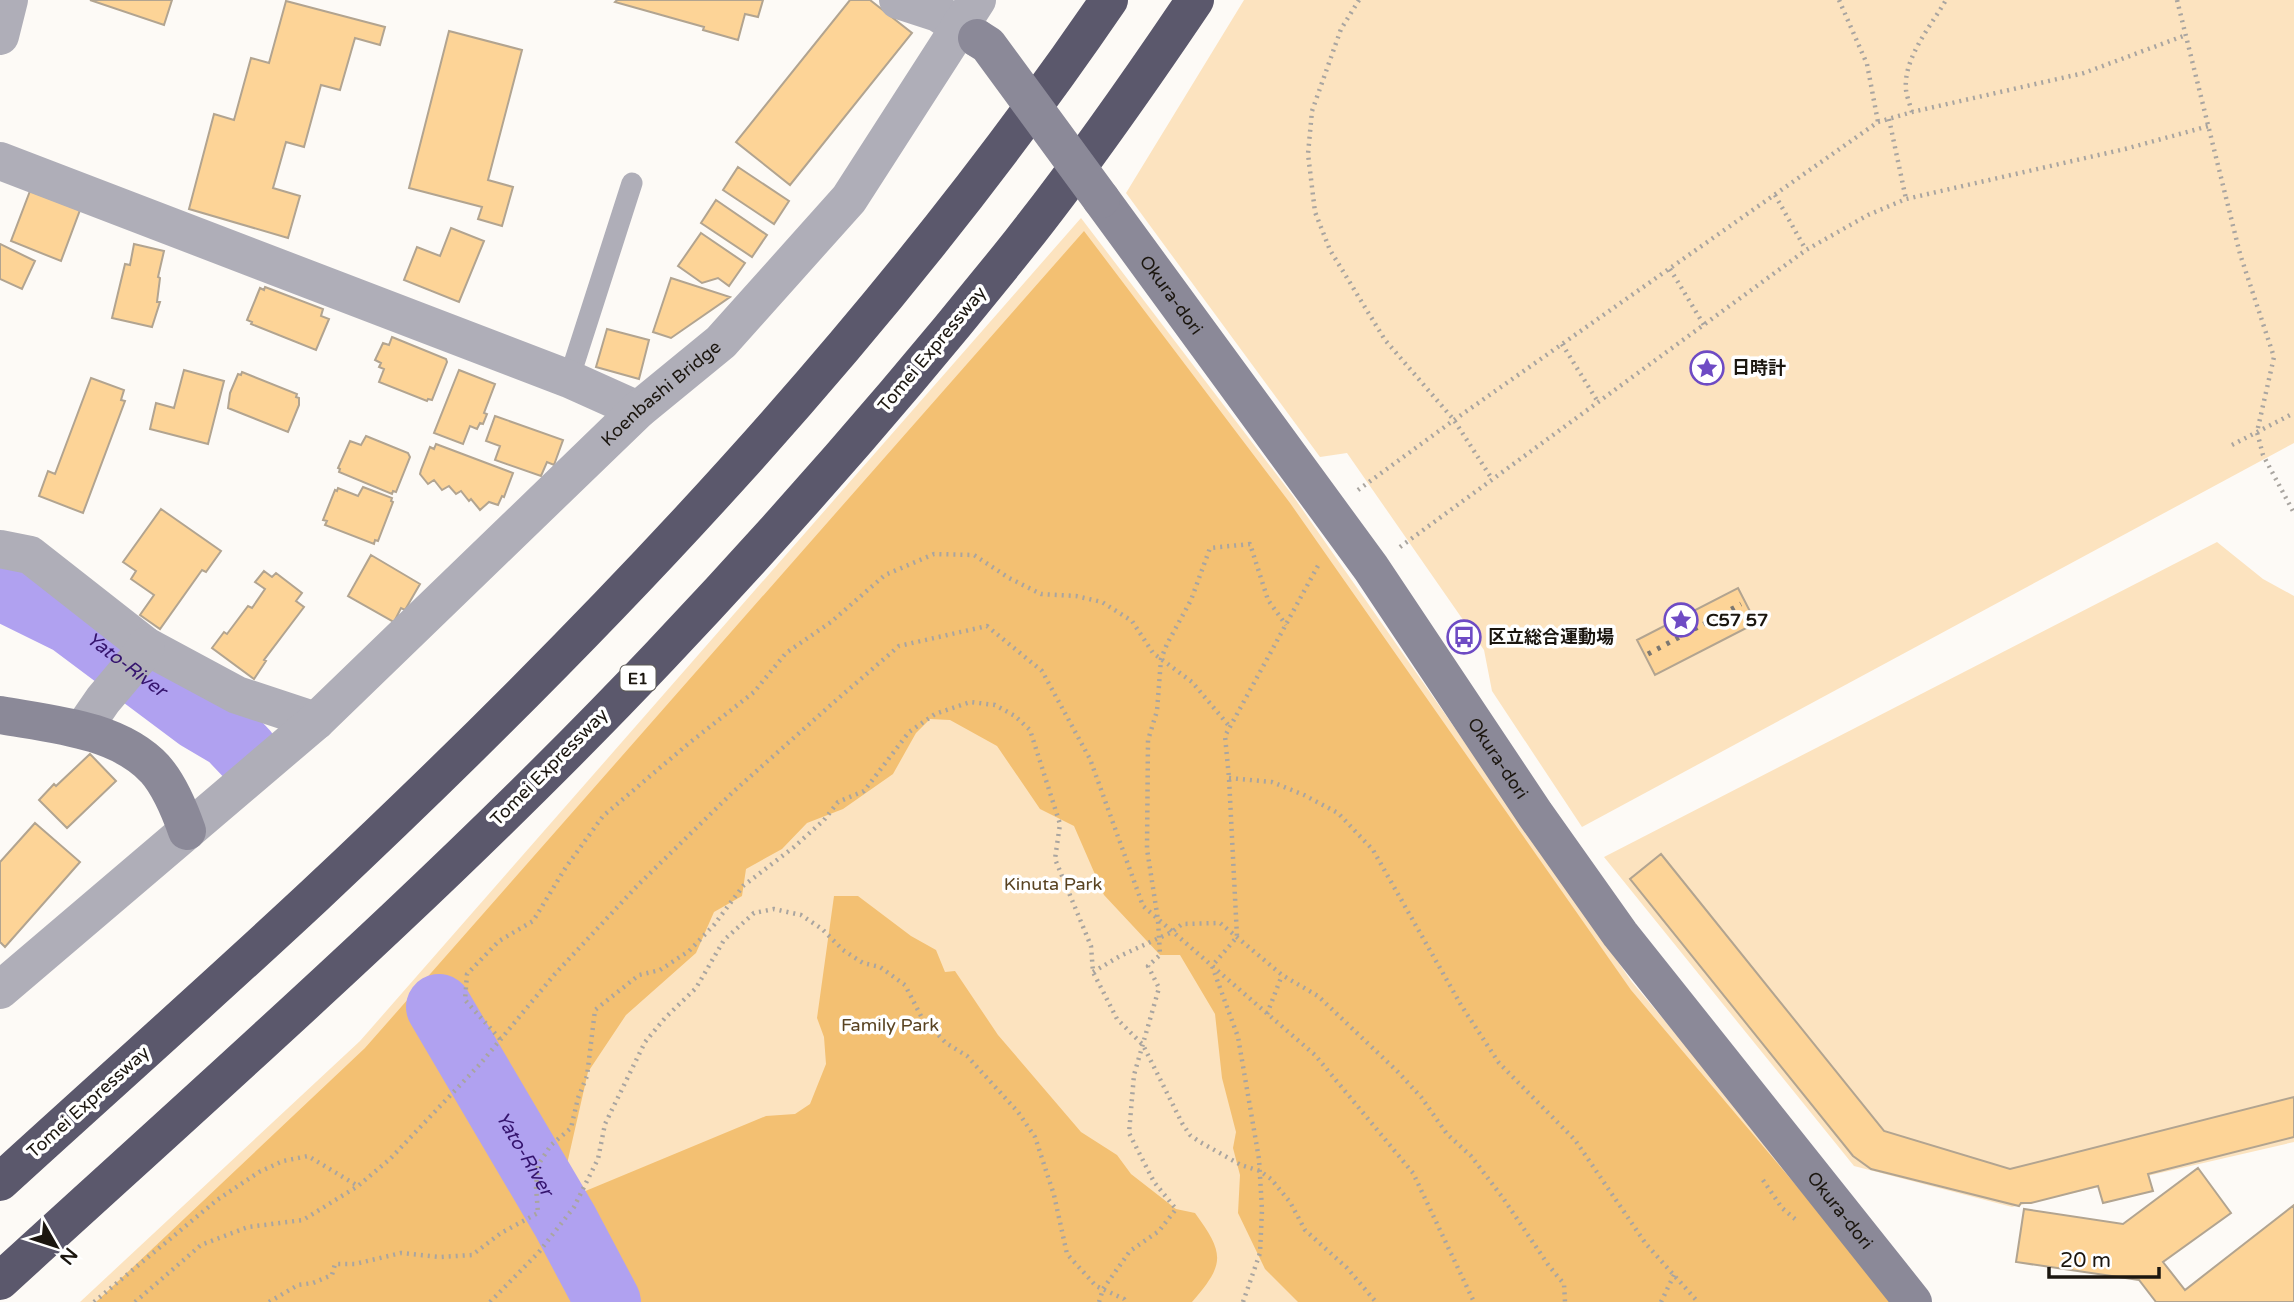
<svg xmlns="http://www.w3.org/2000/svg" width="2294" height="1302" font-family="'Varela Round','Noto Sans JP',sans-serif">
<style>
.green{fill:#fce3bf}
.forest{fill:#f3c072}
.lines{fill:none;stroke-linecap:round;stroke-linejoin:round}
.river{stroke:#b0a1f0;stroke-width:66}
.building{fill:#fdd497;stroke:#b2a490;stroke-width:2}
.path{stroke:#a9a5a0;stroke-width:4.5;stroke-dasharray:2 5;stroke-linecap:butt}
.lane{stroke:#afaeb8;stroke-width:21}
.street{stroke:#afaeb8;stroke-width:38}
.secondary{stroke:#8b8998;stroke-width:38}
.highway{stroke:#5b586c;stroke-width:38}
.rail{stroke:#7b7771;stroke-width:5;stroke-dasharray:3.5 7;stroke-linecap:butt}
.secondary-bridge{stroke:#8b8998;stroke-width:38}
.labels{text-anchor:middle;stroke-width:7;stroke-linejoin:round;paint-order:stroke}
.shield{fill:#fff;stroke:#5f5c57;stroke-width:2}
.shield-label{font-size:16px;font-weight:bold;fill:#1b160f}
.street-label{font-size:18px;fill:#1b160f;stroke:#fff}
.poi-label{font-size:18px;font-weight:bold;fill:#1b160f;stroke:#fff;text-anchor:start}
.park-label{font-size:18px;fill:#594322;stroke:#fff}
.water-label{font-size:19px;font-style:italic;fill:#35146e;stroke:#fff}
</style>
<rect width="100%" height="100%" fill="#fdfaf6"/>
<path class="green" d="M1244,0H2294V443L1582,827L1492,691L1484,650L1347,453L1320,457L1126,193Z
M1081,218L1293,496L1632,982L1851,1241L1899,1302H80L360,1041Z
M2217,542L2263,579L2294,596V1142L2012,1207L1854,1166L1604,857Z"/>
<path class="forest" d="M1084,231L1290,503L1631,990L1849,1248L1892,1302H1298L1265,1269L1238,1213L1240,1175L1233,1148L1236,1132L1222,1078L1215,1014L1180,955H1160L1104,895L1074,826L1040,809L997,746L950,720L930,719L916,733L893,774L843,809L807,823L782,849L746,869L742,896L714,912L696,953L626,1015L588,1072L562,1186L571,1197L766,1116L795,1114L810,1104L826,1064L824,1037L817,1018L834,896H858L911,936L936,950L945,972L955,971L998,1035L1081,1132L1117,1155L1131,1174L1176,1209L1195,1213C1225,1254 1225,1264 1192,1302H96L365,1048Z"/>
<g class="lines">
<g class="river">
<path id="s1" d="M0,587L71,622L198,717L230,736L246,753"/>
<path id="s2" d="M439,1007L565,1221L608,1302"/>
</g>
</g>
<path class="building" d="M90,0H172L164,25Z
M617,0H763L758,17L745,14L738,40L703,30L704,27L615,2Z
M850,0H870L912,33L790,185L736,142Z
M286,1L385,27L380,45L355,38L340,90L321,85L304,147L286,142L273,188L300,196L288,238L189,209L214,114L234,120L251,58L269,63Z
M449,31L522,50L488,180L513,187L502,226L478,219L482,207L409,188Z
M738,167L789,201L774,224L723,190Z
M30,191L80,210L61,261L11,241Z
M716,200L767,235L752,257L701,223Z
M451,228L484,241L459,302L404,280L417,247L440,256Z
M701,233L745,263L729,286L718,278L702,283L678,266Z
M0,244L35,261L22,289L0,279Z
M134,244L164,251L158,277L160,278L157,302H160L152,327L112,318L125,264L130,265Z
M671,278L730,297L671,338L653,332Z
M265,287L323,309L321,316L329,319L316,350L251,324L252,322L247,320L260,288L264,290Z
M607,329L649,340L639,379L596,367Z
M392,337L446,359L447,362L432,400L428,399L427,401L379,382L384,369L379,367L381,363L375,360L383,343L389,345Z
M184,370L224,381L208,444L150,429L156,403L174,408Z
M459,370L495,384L484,413L487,414L483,424L480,423L477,429L470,426L463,444L434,433Z
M242,372L297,394L296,397L299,398V405L288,432L228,408L230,393L238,374L241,375Z
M91,378L124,390L121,400L125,401L83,513L39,496L48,471L55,474Z
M495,416L563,440L554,465L547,462L541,476L495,460L500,446L486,441Z
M366,436L408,453L410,457L396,492L393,491L392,494L339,472L340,469L338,468L350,441L361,445Z
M436,444L513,473L504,497L502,496L498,505L489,502L480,510L471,499L469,501L461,491L456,494L449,486L442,490L434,480L428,484L420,474L421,470L430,447L434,449Z
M363,487L392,498L391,501L393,502L378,541L375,540L374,544L325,525L327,521L323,520L335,490L337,491L338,488L358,496Z
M161,509L221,551L206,572L202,570L160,629L140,615L154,595L131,579L136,571L123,562Z
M371,555L420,584L405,610L401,608L394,622L348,596Z
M264,571L272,577L276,573L302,593L296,601L304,607L264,660L266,661L254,679L212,648L224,632L227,634L248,606L252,608L265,589L255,582Z
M1738,588L1756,623L1655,675L1637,640Z
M90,754L116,781L67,828L39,800L54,784L56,786Z
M35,823L80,862L5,947L0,942V862Z
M1661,854L1884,1131L2010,1169L2294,1097V1137L2148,1174L2153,1191L2103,1203L2098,1186L2031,1203H2021L2019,1206L1871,1169L1853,1156L1630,879Z
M2198,1168L2231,1213L2163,1262L2185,1290L2294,1205V1302H2156L2139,1280L2016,1262L2024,1209L2123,1224Z"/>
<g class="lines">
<path class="path" d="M1359,0L1341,29L1312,111L1308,154L1315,212L1330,250L1385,340L1454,420L1492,479
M1839,0L1867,64L1878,122
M2177,0L2240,254L2274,357L2257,432L2263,455L2294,513
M1912,112C1910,105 1907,97 1906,90C1903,58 1931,26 1946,0
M1889,119L1906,199
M1775,195L1806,250
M1670,269L1704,325
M1562,344L1598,402
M2232,445L2294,413
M1358,490L1454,420L1878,122L1912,112L2084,73L2186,35
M1400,547L1806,250L1868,215L1906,199L2125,149L2209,126
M1229,778L1272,782L1304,795L1338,813L1373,850L1461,1005L1499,1063L1575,1140L1646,1244L1698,1302
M1093,972L1120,956L1172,932L1182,924L1220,923L1282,975L1318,996L1398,1072L1421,1097L1447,1134L1471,1156L1503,1198L1549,1266L1564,1284L1565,1302
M1267,1014L1282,975
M500,1039L465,1000L467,974L499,941L533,921L566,867L603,816L688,744L754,692L786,653L831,622L885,575L934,554L974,555L1009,578L1041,594L1076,596L1102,602L1132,621L1153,653L1192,682L1230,727
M1763,1180L1782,1208L1795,1219
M94,1302L217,1200L259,1172L283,1161L308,1156L358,1186
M135,1302L201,1245L248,1227L303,1220L358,1186L390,1159L481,1063L554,975L638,885L734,791L833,703L899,646L987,626L1042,671L1090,759L1143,906L1315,1055L1413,1173L1474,1302
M269,1302L298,1285L313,1283L332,1275L335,1264H355L401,1253L440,1257L472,1255L501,1233L538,1213L536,1187L538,1165L551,1145L571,1128L578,1098L587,1076L595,1010L639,975L660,970L689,951L714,925L743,886L794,847L824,820L838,802L864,791L909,732L935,714L970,702L995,705L1015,716L1030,730L1060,824L1055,859L1091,946L1093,972L1117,1019L1143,1045L1182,1123L1190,1135L1200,1142L1241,1165L1260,1171L1271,1179L1290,1202L1305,1230L1347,1268L1376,1302
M490,1302L539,1252L574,1207L598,1159L605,1124L645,1042L665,1018L696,988L724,940L754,913L774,909L801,915L822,929L843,950L863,963L880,967L905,985L922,1018L946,1043L967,1056L1018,1112L1035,1137L1054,1195L1067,1254L1096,1286L1124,1299L1126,1302
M1099,1302L1103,1289L1130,1251L1159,1231L1176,1209L1154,1182L1129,1133L1134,1075L1159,988L1148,966L1160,955L1158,920L1147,849L1148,740L1157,711L1161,659L1167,644L1191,600L1210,548L1250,544L1268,600L1286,625
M1243,1302L1260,1253L1262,1210L1259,1159L1238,1037L1212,966L1237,937L1229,778L1225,736L1320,562
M1661,1302L1674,1275"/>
<path class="lane" d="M569,379L632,183"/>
<g class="street">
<path d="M898,0L938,13L977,38"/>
<path d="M0,36L9,0"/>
<path d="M0,161L569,379L638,410"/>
<path d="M0,549L30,555L146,646L237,695L316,721"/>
<path d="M83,729L103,700L140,656L146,646"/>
<path id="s3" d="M0,990L316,721L638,410L721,342L849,199L977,0"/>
</g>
<g class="secondary">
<path id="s4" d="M1101,199L1371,568L1535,814L1620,934L1913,1302"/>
<path d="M0,715C51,724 118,729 155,769C170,786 180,811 187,831"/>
</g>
<path class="highway" d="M0,1182C104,1087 210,993 314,896C605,623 883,331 1109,0
M0,1281C223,1077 452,876 660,656C786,523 906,386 1020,243C1082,165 1139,83 1195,0"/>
<path class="rail" d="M1648,654L1741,604"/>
<path class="secondary-bridge" d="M977,38L988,45L1101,199"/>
</g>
<defs>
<symbol id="sight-ring" viewBox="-11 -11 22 22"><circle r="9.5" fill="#fff" stroke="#6e4bc4" stroke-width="1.5"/><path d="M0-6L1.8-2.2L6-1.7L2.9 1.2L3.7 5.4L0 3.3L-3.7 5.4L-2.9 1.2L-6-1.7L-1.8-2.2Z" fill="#6e4bc4"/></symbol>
<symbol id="bus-ring" viewBox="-11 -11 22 22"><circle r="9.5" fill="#fff" stroke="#6e4bc4" stroke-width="1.5"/><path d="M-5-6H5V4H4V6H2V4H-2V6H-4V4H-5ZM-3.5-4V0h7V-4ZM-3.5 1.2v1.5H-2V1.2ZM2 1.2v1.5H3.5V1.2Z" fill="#6e4bc4"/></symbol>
</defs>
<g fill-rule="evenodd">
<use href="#sight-ring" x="1688" y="349" width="38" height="38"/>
<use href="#sight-ring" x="1662" y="601" width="38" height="38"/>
<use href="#bus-ring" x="1445" y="618" width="38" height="38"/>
</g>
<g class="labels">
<rect class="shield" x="620.5" y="665.5" width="35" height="25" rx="5"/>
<g class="shield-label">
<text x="638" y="684">E1</text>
</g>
<g class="street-label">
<text dy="6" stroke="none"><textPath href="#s4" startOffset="119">Okura-dori</textPath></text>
<text transform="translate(932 349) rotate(-50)" y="6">Tomei Expressway</text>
<text dy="6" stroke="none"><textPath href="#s3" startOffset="891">Koenbashi Bridge</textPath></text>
<text dy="6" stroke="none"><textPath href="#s4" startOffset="686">Okura-dori</textPath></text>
<text transform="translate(549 767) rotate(-45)" y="6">Tomei Expressway</text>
<text transform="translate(88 1102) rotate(-42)" y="6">Tomei Expressway</text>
<text dy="6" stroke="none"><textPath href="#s4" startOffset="1253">Okura-dori</textPath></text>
</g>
<g class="poi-label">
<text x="1732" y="374">日時計</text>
<text x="1706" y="626">C57 57</text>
<text x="1488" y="643">区立総合運動場</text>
</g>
<g class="park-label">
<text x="1053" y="890">Kinuta Park</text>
<text x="890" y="1031">Family Park</text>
</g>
<g class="water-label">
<text dy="7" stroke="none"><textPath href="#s1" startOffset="149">Yato-River</textPath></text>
<text dy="7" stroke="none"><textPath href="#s2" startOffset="170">Yato-River</textPath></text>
</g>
</g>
<g transform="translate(56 1246) rotate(129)" stroke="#ffffff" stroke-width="5" paint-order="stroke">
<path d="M0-5L12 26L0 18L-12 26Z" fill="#1b160f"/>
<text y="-10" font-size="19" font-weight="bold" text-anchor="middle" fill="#1b160f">N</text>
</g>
<path d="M2049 1267v10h110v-10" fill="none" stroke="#1b160f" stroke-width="3.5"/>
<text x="2060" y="1267" font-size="21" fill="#1b160f" stroke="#ffffff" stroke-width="5" paint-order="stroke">20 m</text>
</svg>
